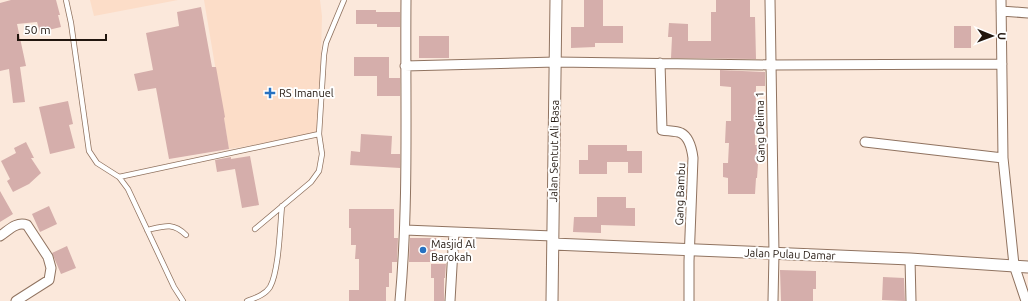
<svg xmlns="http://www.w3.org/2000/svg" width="1028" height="301" font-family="Ubuntu,sans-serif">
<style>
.built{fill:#fcddc8}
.building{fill:#d5aeab}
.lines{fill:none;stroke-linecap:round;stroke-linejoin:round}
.service-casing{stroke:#907360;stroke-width:6}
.minor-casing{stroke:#907360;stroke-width:11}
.tertiary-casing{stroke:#907360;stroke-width:13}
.service{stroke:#fff;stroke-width:4.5}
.minor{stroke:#fff;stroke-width:9}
.tertiary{stroke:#fff;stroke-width:11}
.poi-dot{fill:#2671c1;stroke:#fff;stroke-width:1.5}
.labels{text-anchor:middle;stroke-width:4;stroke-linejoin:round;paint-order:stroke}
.poi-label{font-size:11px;fill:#21160e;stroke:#fff;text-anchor:start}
.street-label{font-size:11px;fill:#21160e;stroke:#fff}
</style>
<rect width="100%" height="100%" fill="#fbe8db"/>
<path class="built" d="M90,0H178L94,16Z
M204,0H320L322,16L319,134L229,149Z"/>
<path class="building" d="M11,0H56L60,15H58L61,27L40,32L37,22L17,24L26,66L20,67L25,102L13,103L9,69L0,71V3Z
M584,0H603V26H623V43H595V47L571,48V27H584Z
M716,0H750V17H755L756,59L671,58L672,37H668L669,23L688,24V41H711V12H716Z
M201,7L212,67H216L225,117L224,118L229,149L169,159L156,88L138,91L134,74L153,70L146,33L179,26L177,12Z
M356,10H376V12H400V27H377V24H356Z
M954,26H971V48H954Z
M419,36H449V58H419Z
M354,57H389V78H400V96H377V76H354Z
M720,70L765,72V86H756L755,145H757V164H758L757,178H756L755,194H728V178L723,177V163H728L729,143H725L726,121H731V87L720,86Z
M68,101L73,124L69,125L75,148L50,154L39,107Z
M361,134L392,136L391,154H400V168L350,165L351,151L360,152Z
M26,142L34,158H31L41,173L29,184L13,192L7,181L10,179L1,161L16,153L14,148Z
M588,145H627V151H642V173H628V162H607V174H579V160H588Z
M250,156L259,205L242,208L235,169L217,172L215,160L231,157V159Z
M0,191L13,214L0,222Z
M597,197H626V208H635V226L601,225V233L573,232L574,217H597Z
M49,206L57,224L40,232L32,214Z
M349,209H394V238H398L397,262H392V273H389V287H386V301H349V290H359V259H355L356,245H351V228H349Z
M410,238H436L435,262H409Z
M67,246L76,268L61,274L52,253Z
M431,264H446L445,278H444V301H434V278H431Z
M780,270L816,271V289H813V301H781Z
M883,277L904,278L905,301L882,300Z"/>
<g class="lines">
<defs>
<path id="service" d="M66,0L71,23L89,151L97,163L119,177L128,189L174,287L183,301
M119,177L319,134
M255,229L311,182L319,171L322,154L319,134L324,55L326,43L344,0
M147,230C164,226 173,222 186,235
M247,301C255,298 265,295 270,287C279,271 280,226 282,206"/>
<path id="minor" d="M770,0L774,253L773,301
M1001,0L1003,158L1014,265L1026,301
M1001,11L1028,13
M660,63L662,130C667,131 676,131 681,133C689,137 692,150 693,158L689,261V301
M405,66L556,62L771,65L1002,64
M865,142L1003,158
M405,230L553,236
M0,236C8,231 16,221 27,225L48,257L51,268L49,280L16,301
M910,259L911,301
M400,301C409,201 405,100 406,0
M450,301L454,232"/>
<path id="tertiary" d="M553,244L910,259L1028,267
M552,301L556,0"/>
</defs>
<use href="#service" class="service-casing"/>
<use href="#minor" class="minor-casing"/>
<use href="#tertiary" class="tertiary-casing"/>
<use href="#service" class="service"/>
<use href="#minor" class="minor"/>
<use href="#tertiary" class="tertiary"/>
</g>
<g class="poi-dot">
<path d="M268 87h4v4h4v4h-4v4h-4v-4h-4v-4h4z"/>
<circle cx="423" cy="250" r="4"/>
</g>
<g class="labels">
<g class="poi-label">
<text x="279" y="97">RS Imanuel</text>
<text x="431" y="248">Masjid Al<tspan x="431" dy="13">Barokah</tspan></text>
</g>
<g class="street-label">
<text transform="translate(760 127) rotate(-91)" y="4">Gang Delima 1</text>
<text transform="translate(554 151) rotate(-89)" y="4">Jalan Sentut Ali Basa</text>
<text transform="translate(680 194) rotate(-88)" y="4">Gang Bambu</text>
<text transform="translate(790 254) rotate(2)" y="4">Jalan Pulau Damar</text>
</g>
</g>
<g transform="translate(992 36) rotate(91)" stroke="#ffffff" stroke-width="3" paint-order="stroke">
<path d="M0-3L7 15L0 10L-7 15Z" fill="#21160e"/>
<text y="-6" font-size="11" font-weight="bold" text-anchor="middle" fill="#21160e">U</text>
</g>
<path d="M18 34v6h88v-6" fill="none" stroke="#21160e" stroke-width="2"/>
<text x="24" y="34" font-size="12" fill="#21160e" stroke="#ffffff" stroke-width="3" paint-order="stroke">50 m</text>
</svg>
